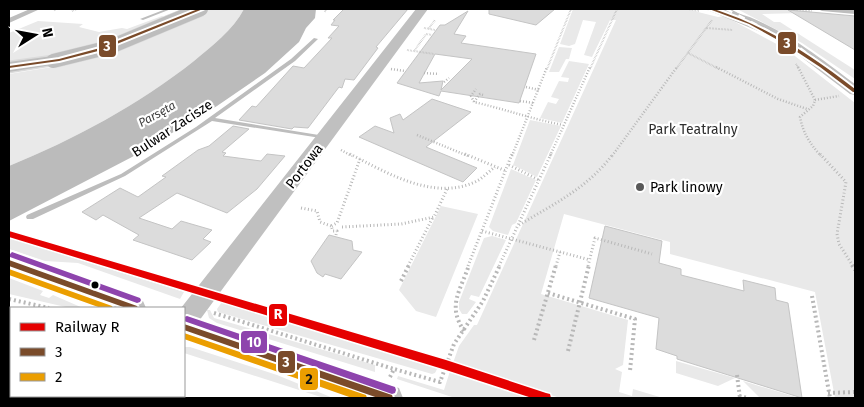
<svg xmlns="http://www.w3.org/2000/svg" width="864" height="407" font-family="'Fira Sans',sans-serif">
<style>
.green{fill:#e9e9e9}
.water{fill:#bbb}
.building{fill:#dcdcdc;stroke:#c4c4c4;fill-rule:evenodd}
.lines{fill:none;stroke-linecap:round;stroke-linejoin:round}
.primary-casing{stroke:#dbdbdb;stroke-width:3}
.path-far3{stroke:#b8b8b8;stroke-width:2;stroke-dasharray:0.5 1;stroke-linecap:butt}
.path-far2{stroke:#b8b8b8;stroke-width:2.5;stroke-dasharray:1 2;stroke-linecap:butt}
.path-far1{stroke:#b8b8b8;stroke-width:3;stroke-dasharray:1 2.5;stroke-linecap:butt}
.path{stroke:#b8b8b8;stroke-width:4;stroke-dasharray:2 3;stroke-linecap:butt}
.lane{fill:#bdbdbd;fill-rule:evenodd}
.street{fill:#bdbdbd;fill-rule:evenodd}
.secondary{fill:#c0c0c0;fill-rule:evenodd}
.primary{fill:#bdbdbd;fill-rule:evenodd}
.rail-far1-casing{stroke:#bdbdbd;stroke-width:4}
.rail-casing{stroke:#bdbdbd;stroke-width:4.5}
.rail-far1{stroke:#fff;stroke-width:2.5;stroke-dasharray:7;stroke-linecap:butt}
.rail{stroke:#fff;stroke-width:3;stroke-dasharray:9;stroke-linecap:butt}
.primary-bridge-casing{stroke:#dbdbdb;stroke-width:15;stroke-linecap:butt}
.primary-bridge{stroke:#bdbdbd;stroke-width:14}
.bus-1-casing{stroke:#fff;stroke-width:4}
.bus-2-casing{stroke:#fff;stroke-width:4}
.bus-3-casing{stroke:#fff;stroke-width:4}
.bus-1{fill:#7a4b2a;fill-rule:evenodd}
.bus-2{fill:#eb9e00;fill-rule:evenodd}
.bus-3{fill:#8e44ad;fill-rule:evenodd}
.rail-1-casing{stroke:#fff;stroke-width:3}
.rail-1{fill:#e50000;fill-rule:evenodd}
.poi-dot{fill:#595959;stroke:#fff;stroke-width:2}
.bus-dot{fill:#000;stroke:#fff;stroke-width:2}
.labels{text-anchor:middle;stroke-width:4.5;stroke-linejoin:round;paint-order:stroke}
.far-water-label{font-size:12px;font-style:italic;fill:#3f3f3f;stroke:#fff}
.street-label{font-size:14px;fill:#000;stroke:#fff}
.park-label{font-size:14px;fill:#2e2e2e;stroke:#fff}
.poi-label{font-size:14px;fill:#000;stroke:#fff;text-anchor:start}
.line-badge{stroke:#fff;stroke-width:2}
.badge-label{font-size:14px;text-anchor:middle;font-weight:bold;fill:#fff}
.pale-badge-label{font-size:14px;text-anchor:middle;font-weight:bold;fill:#111}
</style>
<rect width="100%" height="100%" fill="#fff"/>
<path class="green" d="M183,9H244C233,30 212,46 194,61C138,105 75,139 9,166V74L52,67L54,56L9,63V33L38,21L83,24L79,27L99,32L122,28L127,29L162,16L168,18L170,17L164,16Z
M573,9H686L718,17L724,16L786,49L855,103V398H835L815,292L670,254V242L564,214L541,294L628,320L623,365L615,369L622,372L619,392L632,396L633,389L663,398H560L453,363L459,346L474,325H477L616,20H610L592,57L584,55L596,22L583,20L575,44L569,46L560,44Z
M737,9H781L855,17L827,20L803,13L762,14L774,22H780L855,70V79L802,43Z
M559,47L572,48L569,59H566L559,72H549Z
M569,61L589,64L562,123L540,118L548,102L556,104L559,99L551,97L559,81L568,82L569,78L561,77Z
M530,120L561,126L537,177L513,165Z
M511,169L536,180L516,223L512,225L508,235L493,231L489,227Z
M441,206L478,214L436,317L416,311L399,290Z
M492,236L506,240L479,297L471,295L469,299L476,302L467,314H462L459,309V302L484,238Z
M9,238L184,292L180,299L78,263L45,261L9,249Z
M9,278L43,291L40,295L49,298L53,295L83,308H70L9,294Z
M222,302L437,367H438L435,373L432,374L218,312L217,309Z
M207,310H210L214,318L375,365V372L217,323L209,318Z
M184,347H190L277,375L333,398H324L184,353Z
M676,361L735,378L718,386L676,373Z
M450,371L533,398H455L397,379L398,376L444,390Z
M743,381L799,398H760Z"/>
<path class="water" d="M244,9H316L315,18L306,28L299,42L265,73L217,106L132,157L9,221V166C75,139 138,105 194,61C212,46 233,30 244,9Z"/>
<path class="building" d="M344,9H408L376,47L378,48L354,80L345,79L342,88L339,87L308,128L294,127L292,129L239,120L252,106L256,107L293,66L304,68L332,38H328L339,26L331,25L335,20H333Z
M489,9H555L536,25L489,14Z
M788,10L855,16V50Z
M468,11L454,34L466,36L461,43L536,54L519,103L441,91L439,96L397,83L440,25H445ZM435,54L472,59L441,90L443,81L419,83Z
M432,99L471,112L426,147L477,168L463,182L359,137L375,126L394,133L390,118L400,114L403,120Z
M233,126L249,129L222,152L226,153L223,156L261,161L267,154L285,156L257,189L227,213L177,193L139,218L172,229L181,221L212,230L203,239L211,242L192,260L133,240L139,235L103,215L96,220L82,212L120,188L138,197L166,177L162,176L198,150L209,146Z
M605,226L662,241L659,263L681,269V275L744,291L743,280L775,288L776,300L788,303L802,398L677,359V356L656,349L659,318L589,298Z
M329,235L352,241L353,250L362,252L341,279L325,274L323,277L317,273L311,261Z"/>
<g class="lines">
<defs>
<path id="primary" d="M53,56L61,61L58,64L9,72V62Z"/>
</defs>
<use href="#primary" class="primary-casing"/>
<path class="path-far3" d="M54,9L55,11
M688,9L699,11
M790,9L812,11
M72,11L77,9
M325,12L326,9
M424,28L435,30
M429,28L435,20
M706,28L733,30
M407,50L434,54
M415,50L426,34L432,35
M688,53L719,69
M796,64L799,69
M547,69L571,9
M590,69L617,9
M676,69L712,20"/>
<path class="path-far2" d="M716,67L778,99L807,109
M798,67L815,100L813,106L800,117C803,133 810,144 821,156
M391,69L405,71
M424,73L439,74
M444,82L449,78
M526,87L539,90
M483,95L480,94L474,102C504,109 532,119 563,125
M815,100L839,96
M520,101L534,103
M474,102L471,96L476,89
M417,135L468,156
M341,150L352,156
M512,156L547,67
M550,156L590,67
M612,156L677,67"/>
<path class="path-far1" d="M350,154C387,173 435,202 477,181C483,178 489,171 495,167
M465,154L506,171
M820,154L846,182L837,234L839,244L853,266
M509,165L539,180
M301,208L317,211L320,222L331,226
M519,225C554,204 589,187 613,154
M342,227L401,224L434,217L447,189
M482,231L590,260
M336,235L337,231H333L331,226L337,223L360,159
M408,266L433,217
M468,266L512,154
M499,266L551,154
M556,266L560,252
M588,266L595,238L652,254"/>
<path class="path" d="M852,265L855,270
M401,281L409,265
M548,293L635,319L630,371
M812,296L830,398
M9,299L49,308
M214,313L394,369
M464,331C447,305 460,292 469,265
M534,340L556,265
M568,351L589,265
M9,355L11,353
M737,375L740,398
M390,377L394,369L440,382L454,344L483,301L500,265
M828,393L855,392
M79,396V398
M739,396L748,398"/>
<path class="lane" d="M166,9H171L143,20L140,19Z
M314,38L318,39L295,61L215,118L325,136L327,137L328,138L327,139L212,121L125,176L33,219H27L26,217L27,215L121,174L196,127L291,59Z"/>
<path class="street" d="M30,9H40L9,23V18Z
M818,9L855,10V14L822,11Z
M115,396H136L135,398H114Z"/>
<path class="secondary" d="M416,9H428L199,321L389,385L399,388L403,398H352L184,338V308H181Z
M705,9C756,6 816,55 855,84V95L850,94L800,56L765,34Z
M9,255L143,301L146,308H107L9,272Z"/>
<use href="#primary" class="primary"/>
<defs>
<path id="rail-far1" d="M726,9L797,46L828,69"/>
<path id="rail" d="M826,67L855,89"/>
</defs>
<use href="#rail-far1" class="rail-far1-casing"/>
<use href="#rail" class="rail-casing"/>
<use href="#rail-far1" class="rail-far1"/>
<use href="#rail" class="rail"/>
<defs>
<path id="primary-bridge" d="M53,61L110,47L201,9"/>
</defs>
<use href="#primary-bridge" class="primary-bridge-casing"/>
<use href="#primary-bridge" class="primary-bridge"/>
<defs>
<path id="bus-1" d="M198,9H203L102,50L59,61L9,68V66L59,59L100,48Z
M709,9H714C768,27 810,54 855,89V92H853L820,67L785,44L749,24Z
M9,260L137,306L138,308H126L9,266Z
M184,324L389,394L392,395L393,398H378L184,330Z"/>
<path id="bus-2" d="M9,269L112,306L113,308H101L9,275Z
M184,333L363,394L366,395L367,398H352L184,339Z"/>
<path id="bus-3" d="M12,252L140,298L141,300L140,302L137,303L10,257L9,255Z
M187,316L392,386L395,387L396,390L395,393L392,394L184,321V317Z"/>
</defs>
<use href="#bus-1" class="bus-1-casing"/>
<use href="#bus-2" class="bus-2-casing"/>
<use href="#bus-3" class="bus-3-casing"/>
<use href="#bus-1" class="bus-1"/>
<use href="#bus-2" class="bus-2"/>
<use href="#bus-3" class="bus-3"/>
<defs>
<path id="rail-1" d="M9,231L446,360L546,393L550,394L551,398H532L446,370L9,237Z"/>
</defs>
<use href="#rail-1" class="rail-1-casing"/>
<use href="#rail-1" class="rail-1"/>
</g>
<circle class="poi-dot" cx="640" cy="187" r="5"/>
<circle class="bus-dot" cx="95" cy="285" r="4.5"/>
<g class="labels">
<g class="far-water-label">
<text transform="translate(157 114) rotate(-29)" y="4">Parsęta</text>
</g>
<g class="street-label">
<text transform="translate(172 128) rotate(-33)" y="5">Bulwar Zacisze</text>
<text transform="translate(304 166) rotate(-53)" y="5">Portowa</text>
</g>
<g class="park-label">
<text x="693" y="134">Park Teatralny</text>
</g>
<g class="poi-label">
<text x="650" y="192">Park linowy</text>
</g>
</g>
<g class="line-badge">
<rect x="777" y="31" width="20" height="24" rx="5" fill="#7a4b2a"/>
<rect x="98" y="34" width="19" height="24" rx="5" fill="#7a4b2a"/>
<rect x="268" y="303" width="20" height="24" rx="5" fill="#e50000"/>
<rect x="240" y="330" width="28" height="24" rx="5" fill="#8e44ad"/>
<rect x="277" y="350" width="19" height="24" rx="5" fill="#7a4b2a"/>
<rect x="299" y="367" width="20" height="24" rx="5" fill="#eb9e00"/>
</g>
<g class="badge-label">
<text x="787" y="48">3</text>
<text x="107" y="51">3</text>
<text x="278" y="319">R</text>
<text x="254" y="347">10</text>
<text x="286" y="367">3</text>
</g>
<g class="pale-badge-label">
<text x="309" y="384">2</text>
</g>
<rect width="864" height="407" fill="none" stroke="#000000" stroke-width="20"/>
<rect x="10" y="307" width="175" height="90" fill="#ffffff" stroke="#999999"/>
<rect x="20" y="323" width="25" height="8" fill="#e50000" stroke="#999999"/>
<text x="55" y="332" font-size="15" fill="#000000">Railway R</text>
<rect x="20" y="348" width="25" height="8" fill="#7a4b2a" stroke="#999999"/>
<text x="55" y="357" font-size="15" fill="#000000">3</text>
<rect x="20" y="373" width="25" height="8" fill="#eb9e00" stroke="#999999"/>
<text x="55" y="382" font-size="15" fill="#000000">2</text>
<g transform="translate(35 35) rotate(79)" stroke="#ffffff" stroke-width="4" paint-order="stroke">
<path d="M0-4L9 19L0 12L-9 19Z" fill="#000000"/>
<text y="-8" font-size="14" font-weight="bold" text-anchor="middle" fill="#000000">N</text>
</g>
</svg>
